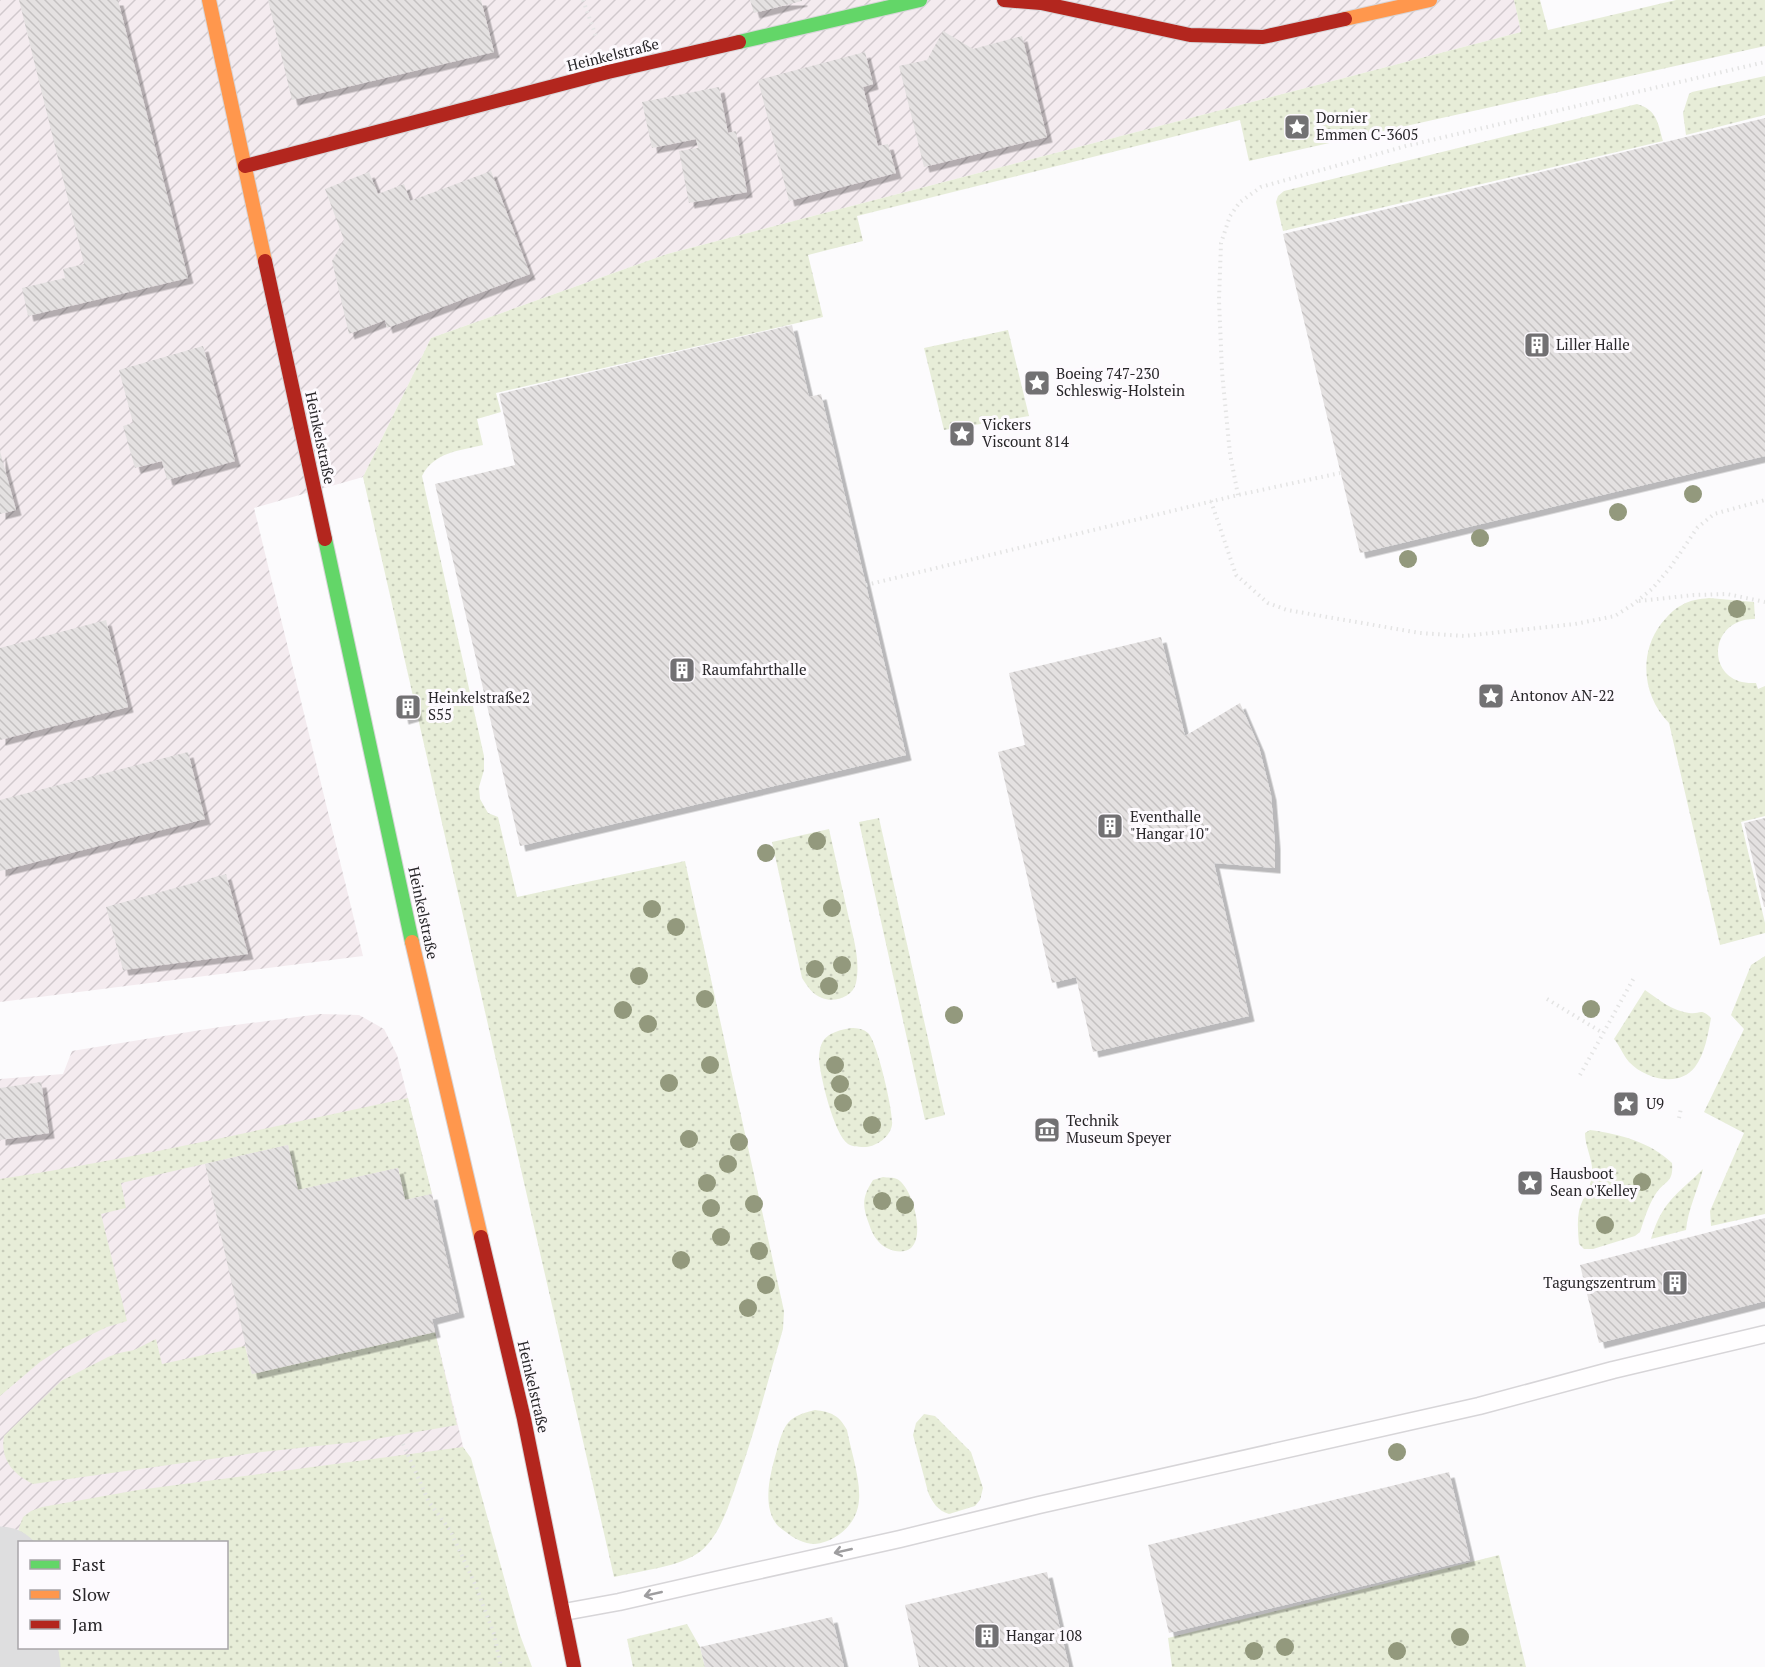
<svg xmlns="http://www.w3.org/2000/svg" width="1765" height="1667" font-family="'PT Serif',serif">
<style>
.industrial{fill:url(#industrial-furrows);fill-rule:evenodd}
.grass{fill:url(#grass-dots)}
.lines{fill:none;stroke-linecap:round;stroke-linejoin:round}
.taxiway{stroke:#dededf;stroke-width:93}
.building{fill:url(#building-back-hatch);filter:url(#shadow)}
.lane-casing{stroke:#d7d5d8;stroke-width:19}
.fast-casing{stroke:#d7d5d8;stroke-width:16}
.slow-casing{stroke:#d7d5d8;stroke-width:16}
.jam-casing{stroke:#d7d5d8;stroke-width:16}
.path{stroke:#e4e4e4;stroke-width:4;stroke-dasharray:1.5 4.5;stroke-linecap:butt}
.lane{stroke:#fffeff;stroke-width:16}
.fast{stroke:#63d668;stroke-width:14}
.slow{stroke:#ff974d;stroke-width:14}
.jam{stroke:#b3261e;stroke-width:14}
.tree{fill:#93997d}
.oneway{stroke:#9e9d9f}
.labels{text-anchor:middle;stroke-width:6;stroke-linejoin:round;paint-order:stroke}
.street-label{font-size:15px;fill:#282629;stroke:#fdfafe}
.poi-label{font-size:15px;fill:#282629;stroke:#fdfafe;text-anchor:start}
</style>
<defs>
<pattern id="industrial-furrows" width="10" height="10" patternUnits="userSpaceOnUse" patternTransform="scale(1.5)"><rect width="10" height="10" fill="#f4ebef"/><path d="M-1 1l2-2M0 10L10 0M9 11l2-2" fill="none" stroke="#d1c9cd"/></pattern>
<pattern id="grass-dots" width="8" height="8" patternUnits="userSpaceOnUse" patternTransform="scale(1.5)"><rect width="8" height="8" fill="#e7edd8"/><path d="M2 2h.1M6 6h.1" fill="none" stroke="#c6cbb9" stroke-width="1.8" stroke-linecap="round"/></pattern>
<pattern id="building-back-hatch" width="6" height="6" patternUnits="userSpaceOnUse" patternTransform="scale(1.5)"><rect width="6" height="6" fill="#e4e1e1"/><path d="M-1 5l2 2M0 0l6 6M5-1l2 2" fill="none" stroke="#c4c1c1"/></pattern>
<filter id="shadow"><feDropShadow dx="5.5" dy="5.5" stdDeviation="0" flood-color="#0004"/></filter>
</defs>
<rect width="100%" height="100%" fill="#fcfbfd"/>
<path class="industrial" d="M0,0H1514L1521,32L667,254L431,338L363,477L254,508L363,956L0,1002Z
M320,1014L359,1015L384,1029L397,1055L432,1194L459,1312L432,1319L517,1667H0V1079L63,1074L72,1051L213,1028ZM20,1542H226V1648H20Z"/>
<path class="grass" d="M1514,0H1540L1548,30L1676,0H1765V46L1249,161L1240,120L857,216L863,241L808,255L823,317L496,393L501,412L477,419L483,445C459,451 434,452 422,476L484,756V770L479,787L480,799L488,813L498,817L517,897L685,861L784,1311L783,1329C768,1380 755,1432 737,1482C729,1505 720,1535 701,1551C681,1567 639,1571 614,1577L363,477L431,338L667,254L1521,32Z
M1765,76V115L1686,135L1683,113L1689,94L1692,92Z
M1637,104C1657,110 1658,123 1663,141L1283,231L1276,202L1278,196L1284,191Z
M1008,330L1029,416L944,430L924,348Z
M1709,598L1754,602L1755,619C1712,618 1705,673 1742,682C1746,683 1751,683 1756,683L1758,689L1765,686V816L1741,822L1765,923V933L1720,945L1669,723C1643,697 1638,654 1661,624C1667,617 1673,609 1682,605C1690,600 1700,599 1709,598Z
M879,818L945,1115L925,1120L859,822Z
M829,829C835,856 841,883 847,910C852,933 861,959 856,983C853,997 834,1003 822,998C813,995 807,986 802,978L772,842Z
M1765,956V1214L1711,1226L1710,1211L1744,1133L1704,1112L1744,1029L1731,1015L1751,965Z
M1645,990C1658,999 1672,1011 1689,1013C1700,1015 1700,1007 1711,1018C1708,1034 1705,1054 1695,1067C1679,1088 1645,1079 1629,1062C1623,1055 1620,1046 1614,1039Z
M851,1028C857,1028 864,1029 868,1033C877,1041 894,1113 892,1125C890,1137 877,1146 866,1147C860,1147 853,1147 848,1144C834,1134 820,1076 819,1059C819,1053 820,1046 823,1041C829,1032 841,1030 851,1028Z
M408,1098L432,1194L405,1200L398,1168L298,1190L288,1145L121,1183L126,1208L101,1214L127,1321L107,1327L57,1351L40,1362L0,1396V1179C137,1158 272,1127 408,1098Z
M1590,1130C1620,1134 1650,1142 1672,1163C1674,1184 1664,1180 1655,1195C1648,1206 1644,1220 1640,1232L1635,1236L1593,1249H1584L1579,1244C1578,1233 1577,1222 1579,1211C1582,1198 1591,1188 1592,1175C1594,1161 1585,1148 1585,1133Z
M1703,1169C1698,1190 1688,1209 1686,1230L1651,1239C1662,1201 1677,1195 1703,1169Z
M883,1177C888,1178 893,1177 897,1179C912,1187 923,1229 914,1244C907,1257 886,1251 878,1241C874,1237 871,1230 869,1224C862,1206 862,1197 873,1180Z
M435,1332L457,1425L364,1441L262,1452L33,1484C13,1474 0,1460 4,1436L61,1381L108,1357L119,1353L134,1350L156,1339L162,1364L245,1346L252,1374Z
M815,1410C831,1412 839,1415 847,1430C851,1452 863,1485 858,1507C854,1526 835,1542 815,1544C804,1544 793,1538 786,1532C782,1529 777,1526 775,1522C762,1502 771,1471 777,1450C784,1424 788,1416 815,1410Z
M924,1414L935,1416L971,1452L983,1488L980,1500L975,1506L949,1514C938,1511 932,1502 928,1492L913,1435L916,1423Z
M463,1447L471,1458L520,1635L532,1667H35L32,1648H226V1542H20L19,1562L17,1540L19,1528L23,1517L31,1511L42,1507L138,1490Z
M1499,1555L1526,1667H1172L1168,1638Z
M687,1624L700,1647L705,1667H633L627,1639Z"/>
<g class="lines">
<path class="taxiway" d="M0,1573L2,1594L14,1667"/>
</g>
<path class="building" d="M19,0H118L188,278L28,316L22,288L65,278L63,269L84,264Z
M268,0H481L494,52L292,100Z
M750,0H802V1L754,13Z
M943,31L973,49L1022,36L1047,137L924,167L899,66L927,60Z
M865,52L873,84L863,87L878,146L888,144L896,173L789,201L758,80Z
M719,87L728,133L736,131L747,192L689,203L679,151L698,148L696,139L652,148L642,102Z
M1765,118V456L1360,553L1283,234Z
M491,171L530,274L387,328L385,320L349,334L332,261L344,240L325,189L369,172L378,194L404,184L410,201Z
M792,325L809,397L821,394L906,755L520,846L435,484L515,465L499,394Z
M203,346L235,461L167,480L162,461L135,468L123,426L133,423L119,370Z
M0,451L16,510L0,514Z
M106,620L128,707L0,740V648Z
M1161,637L1185,736L1240,703L1259,747L1271,795L1275,844V868L1214,863L1249,1016L1093,1052L1076,977L1052,983L998,752L1025,745L1009,673Z
M413,695L417,715L403,719L399,699Z
M188,752L205,819L0,871V800Z
M1765,818V907H1764L1744,823Z
M226,874L248,954L123,970L106,907Z
M41,1082L49,1133L0,1140V1088Z
M288,1145L298,1190L398,1168L405,1200L432,1194L459,1312L432,1319L435,1332L252,1374L205,1164Z
M1765,1218V1301L1599,1343L1580,1265Z
M1449,1472L1470,1560L1169,1633L1148,1545Z
M1047,1572L1069,1667H919L905,1605Z
M832,1617L844,1667H705L700,1647Z"/>
<g class="lines">
<defs>
<path id="lane" d="M564,1612L619,1602L738,1575L900,1539L1039,1505L1479,1406L1613,1370L1765,1334"/>
<path id="fast" d="M739,42L920,0
M325,539L412,942"/>
<path id="slow" d="M209,0L265,261
M1345,19L1430,0
M412,942L481,1237"/>
<path id="jam" d="M1004,0L1041,3L1190,35L1263,37L1345,19
M245,166L608,72L739,42
M265,261L325,539
M481,1237L524,1419L574,1667"/>
</defs>
<use href="#lane" class="lane-casing"/>
<use href="#fast" class="fast-casing"/>
<use href="#slow" class="slow-casing"/>
<use href="#jam" class="jam-casing"/>
<path class="path" d="M583,0L597,39
M1238,495L1230,454L1222,372L1219,300L1221,243L1230,216L1240,202L1261,187L1406,146L1765,62
M1211,501L1236,575L1268,603L1287,610L1420,633L1464,636L1575,624L1615,616L1632,605L1652,589L1670,568L1697,528L1714,514L1765,500
M866,585L1238,495L1340,473
M1639,601L1694,595L1727,594L1765,602
M1547,999L1603,1033
M1580,1075L1635,976
M1679,1118L1681,1108
M403,1444L429,1502L450,1530L475,1584L494,1634L501,1667"/>
<use href="#lane" class="lane"/>
<use href="#fast" class="fast"/>
<use href="#slow" class="slow"/>
<use href="#jam" class="jam"/>
</g>
<g class="tree">
<circle cx="1693" cy="494" r="9"/>
<circle cx="1618" cy="512" r="9"/>
<circle cx="1480" cy="538" r="9"/>
<circle cx="1408" cy="559" r="9"/>
<circle cx="1737" cy="609" r="9"/>
<circle cx="817" cy="841" r="9"/>
<circle cx="766" cy="853" r="9"/>
<circle cx="832" cy="908" r="9"/>
<circle cx="652" cy="909" r="9"/>
<circle cx="676" cy="927" r="9"/>
<circle cx="842" cy="965" r="9"/>
<circle cx="815" cy="969" r="9"/>
<circle cx="639" cy="976" r="9"/>
<circle cx="829" cy="986" r="9"/>
<circle cx="705" cy="999" r="9"/>
<circle cx="1591" cy="1009" r="9"/>
<circle cx="623" cy="1010" r="9"/>
<circle cx="954" cy="1015" r="9"/>
<circle cx="648" cy="1024" r="9"/>
<circle cx="710" cy="1065" r="9"/>
<circle cx="835" cy="1065" r="9"/>
<circle cx="669" cy="1083" r="9"/>
<circle cx="840" cy="1084" r="9"/>
<circle cx="843" cy="1103" r="9"/>
<circle cx="872" cy="1125" r="9"/>
<circle cx="689" cy="1139" r="9"/>
<circle cx="739" cy="1142" r="9"/>
<circle cx="728" cy="1164" r="9"/>
<circle cx="1642" cy="1182" r="9"/>
<circle cx="707" cy="1183" r="9"/>
<circle cx="882" cy="1201" r="9"/>
<circle cx="754" cy="1204" r="9"/>
<circle cx="905" cy="1205" r="9"/>
<circle cx="711" cy="1208" r="9"/>
<circle cx="1605" cy="1225" r="9"/>
<circle cx="721" cy="1237" r="9"/>
<circle cx="759" cy="1251" r="9"/>
<circle cx="681" cy="1260" r="9"/>
<circle cx="766" cy="1285" r="9"/>
<circle cx="748" cy="1308" r="9"/>
<circle cx="1397" cy="1452" r="9"/>
<circle cx="1460" cy="1637" r="9"/>
<circle cx="1285" cy="1647" r="9"/>
<circle cx="1254" cy="1651" r="9"/>
<circle cx="1397" cy="1651" r="9"/>
</g>
<defs><path id="oneway-shaft" d="M-6 0H5M1.5-3L5.5 0L1.5 3" fill="none" stroke-width="1.6" stroke-linecap="round" stroke-linejoin="round" transform="scale(1.5)"/></defs>
<g class="oneway">
<use href="#oneway-shaft" transform="translate(843 1551) rotate(167)"/>
<use href="#oneway-shaft" transform="translate(653 1594) rotate(167)"/>
</g>
<defs>
<symbol id="sight-square" viewBox="-11 -11 22 22"><rect x="-9" y="-9" width="18" height="18" rx="4" fill="#727173" stroke="#fdfafe"/><path d="M0-6L1.8-2.2L6-1.7L2.9 1.2L3.7 5.4L0 3.3L-3.7 5.4L-2.9 1.2L-6-1.7L-1.8-2.2Z" fill="#fff"/></symbol>
<symbol id="building-square" viewBox="-11 -11 22 22"><rect x="-9" y="-9" width="18" height="18" rx="4" fill="#727173" stroke="#fdfafe"/><path d="M-4-6H4V6H1V3H-1V6H-4ZM-2.5-4.3h1.7v1.8h-1.7ZM.8-4.3h1.7v1.8H.8ZM-2.5-1h1.7V.8h-1.7ZM.8-1h1.7V.8H.8Z" fill="#fff"/></symbol>
<symbol id="museum-square" viewBox="-11 -11 22 22"><rect x="-9" y="-9" width="18" height="18" rx="4" fill="#727173" stroke="#fdfafe"/><path d="M0-6L6-3V-2H-6V-3ZM-5-1h2V3h-2ZM-1-1h2V3h-2ZM3-1h2V3H3ZM-6 4H6V6H-6Z" fill="#fff"/></symbol>
</defs>
<g fill-rule="evenodd">
<use href="#sight-square" x="1282" y="112" width="30" height="30"/>
<use href="#building-square" x="1522" y="330" width="30" height="30"/>
<use href="#sight-square" x="1022" y="368" width="30" height="30"/>
<use href="#sight-square" x="947" y="419" width="30" height="30"/>
<use href="#building-square" x="667" y="655" width="30" height="30"/>
<use href="#sight-square" x="1476" y="681" width="30" height="30"/>
<use href="#building-square" x="393" y="692" width="30" height="30"/>
<use href="#building-square" x="1095" y="811" width="30" height="30"/>
<use href="#sight-square" x="1611" y="1089" width="30" height="30"/>
<use href="#museum-square" x="1032" y="1115" width="30" height="30"/>
<use href="#sight-square" x="1515" y="1168" width="30" height="30"/>
<use href="#building-square" x="1660" y="1268" width="30" height="30"/>
<use href="#building-square" x="972" y="1621" width="30" height="30"/>
</g>
<g class="labels">
<g class="street-label">
<text transform="translate(613 55) rotate(-14)" y="5">Heinkelstraße</text>
<text transform="translate(320 438) rotate(78)" y="5">Heinkelstraße</text>
<text transform="translate(423 913) rotate(78)" y="5">Heinkelstraße</text>
<text transform="translate(533 1387) rotate(77)" y="5">Heinkelstraße</text>
</g>
<g class="poi-label">
<text x="1316" y="123">Dornier<tspan x="1316" dy="17">Emmen C-3605</tspan></text>
<text x="1556" y="350">Liller Halle</text>
<text x="1056" y="379">Boeing 747-230<tspan x="1056" dy="17">Schleswig-Holstein</tspan></text>
<text x="982" y="430">Vickers<tspan x="982" dy="17">Viscount 814</tspan></text>
<text x="702" y="675">Raumfahrthalle</text>
<text x="1510" y="701">Antonov AN-22</text>
<text x="428" y="703">Heinkelstraße2<tspan x="428" dy="17">S55</tspan></text>
<text x="1130" y="822">Eventhalle<tspan x="1130" dy="17">"Hangar 10"</tspan></text>
<text x="1646" y="1109">U9</text>
<text x="1066" y="1126">Technik<tspan x="1066" dy="17">Museum Speyer</tspan></text>
<text x="1550" y="1179">Hausboot<tspan x="1550" dy="17">Sean o'Kelley</tspan></text>
<text x="1656" y="1288" text-anchor="end">Tagungszentrum</text>
<text x="1006" y="1641">Hangar 108</text>
</g>
</g>
<rect x="18" y="1541" width="210" height="108" fill="#fdfafe" stroke="#a8a5a9" stroke-width="1.5"/>
<rect x="30" y="1560" width="30" height="9" fill="#63d668" stroke="#a8a5a9" stroke-width="1.5"/>
<text x="72" y="1571" font-size="18" fill="#282629">Fast</text>
<rect x="30" y="1590" width="30" height="9" fill="#ff974d" stroke="#a8a5a9" stroke-width="1.5"/>
<text x="72" y="1601" font-size="18" fill="#282629">Slow</text>
<rect x="30" y="1620" width="30" height="9" fill="#b3261e" stroke="#a8a5a9" stroke-width="1.5"/>
<text x="72" y="1631" font-size="18" fill="#282629">Jam</text>
</svg>
